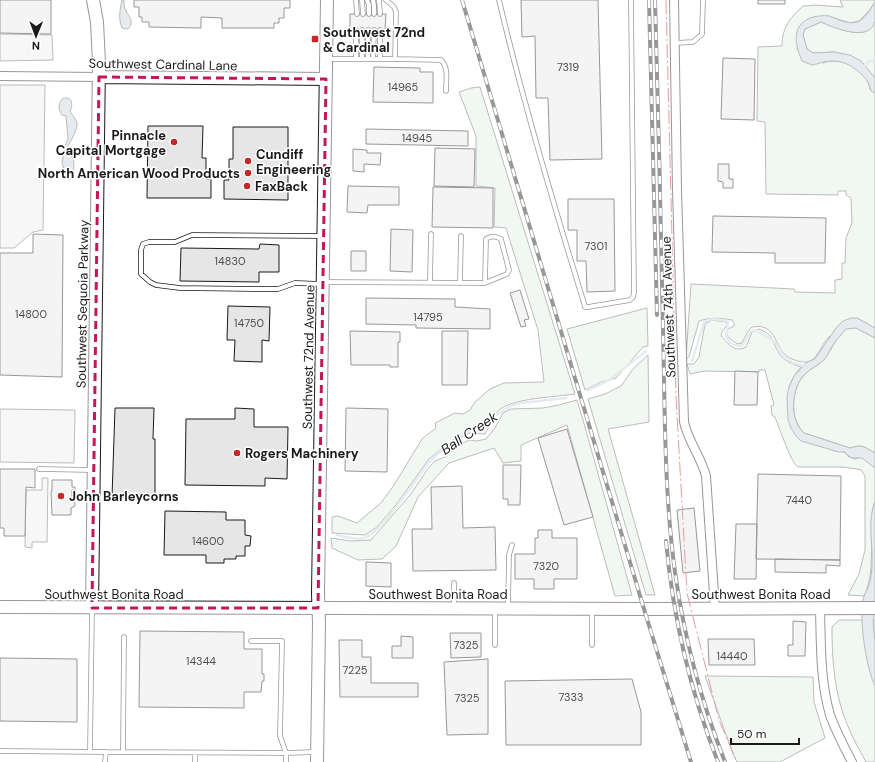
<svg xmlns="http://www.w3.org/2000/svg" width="875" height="762" font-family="'DM Sans',sans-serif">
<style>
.green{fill:#e0efe3;stroke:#6a6a6a}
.parking{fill:#ededed;stroke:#6a6a6a}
.water{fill:#c6d2dc;stroke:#6a6a6a}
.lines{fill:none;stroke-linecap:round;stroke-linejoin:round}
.stream{stroke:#c6d2dc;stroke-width:2.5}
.building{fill:#e6e6e6;stroke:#1a1a1a}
.lane-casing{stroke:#1a1a1a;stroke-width:5.5}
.street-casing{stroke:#1a1a1a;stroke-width:10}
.secondary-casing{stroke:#1a1a1a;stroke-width:14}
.lane{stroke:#fff;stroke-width:4}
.street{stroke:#fff;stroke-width:8}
.secondary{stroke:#fff;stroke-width:12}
.rail-casing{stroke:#1a1a1a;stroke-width:4}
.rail{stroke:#fff;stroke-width:2.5;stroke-dasharray:8;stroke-linecap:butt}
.power{stroke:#c62828;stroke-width:1;stroke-dasharray:14 3 2 3;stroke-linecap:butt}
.marked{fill:none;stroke:#c2185b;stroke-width:3;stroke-dasharray:8 5;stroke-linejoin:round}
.poi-dot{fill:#c62828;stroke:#fff;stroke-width:1.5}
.labels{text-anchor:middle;stroke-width:3;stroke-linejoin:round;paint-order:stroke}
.number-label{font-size:11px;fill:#4d4d4d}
.poi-label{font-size:13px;font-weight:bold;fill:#1a1a1a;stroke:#fff;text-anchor:start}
.street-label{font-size:13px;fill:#1a1a1a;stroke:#fff}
.water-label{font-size:14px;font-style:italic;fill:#1a1a1a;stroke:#fff}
</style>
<rect width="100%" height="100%" fill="#fff"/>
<path class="green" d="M840,0H875V2L868,12L859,21L850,23L828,16L807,20L797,49L823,63C841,56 867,69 870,89L875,93V328L857,318C848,324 836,330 829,337C816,350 818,370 792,359C773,352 779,322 752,327L748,331L742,343L738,344C732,341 726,337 726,330L734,326V323L732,320C719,318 711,317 699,321L689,357L686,359L691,284L794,289L795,292L835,293V280L842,279V263H845L846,238L852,223L851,198L846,195V191H838V195L766,194L765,122L757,121L758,47L782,46C782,27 790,18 803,6L815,5L843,7Z
M821,22C831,26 853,35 864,32C869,31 872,26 875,22V78L861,61L834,52L813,53L807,49L803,35L805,29Z
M480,87L575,394C555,397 514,398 499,410C497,411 487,430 485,434L470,433L449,443L429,459L395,506L377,527L365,535L332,533V517L338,516L357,523L381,503L394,485L422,439L436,428L435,423L455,413L463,414L470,410L475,402L490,389L504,383L544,382L538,330L506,228L494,227L495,188L476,186V136L459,92L471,88Z
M647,308L648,346L643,347L616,378L601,382L585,390L567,329Z
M712,320L727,322V325L722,332L721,336C729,344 734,353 746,347L752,332L759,329C775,335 771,341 779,353C784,361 792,364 801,367L794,376L789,387L791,428L834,451L845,452L849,457L855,459L862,457L875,468V502C872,508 872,515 872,521C870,547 875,573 864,596L848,595L859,574L865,550V476L861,470L857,469L842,467H798C791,463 779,427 775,417L772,415L771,406L774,405L765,370H759V372L704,371L690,374L687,364H694L699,357L705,324Z
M850,327L856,328L875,338V453C864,447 863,444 850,448L804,433C789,419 791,388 805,374C811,368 820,365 825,358C832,350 839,330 850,327Z
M648,355L649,422L608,429L655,595H646L588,399L605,394L621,386L633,369Z
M577,400L583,420L632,595L615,596L567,425L521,445V461L503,463L494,448L449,463L418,497L396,546L382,559L358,560L332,548L331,538L351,541L371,540L411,494L429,467L435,461L445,457L462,443L470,440L477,441L486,439L495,428L503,413L511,409L543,408L559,405Z
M839,620H875V762H866C859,749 852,737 847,724C834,692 832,660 832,627Z
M705,676L813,677L814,702L825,738L780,762H737L733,754Z"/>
<path class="parking" d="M0,34L52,35L53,60L0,61Z
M0,85H45L43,230L33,232L14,248H0Z
M0,409L75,410L74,463L0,462Z
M42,478H48L47,542H32V548L25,547L26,490H42Z"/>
<path class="water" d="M122,0H124C124,4 124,7 126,11C129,17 135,22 128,29L122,28C118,18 120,10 122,0Z
M875,2C875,7 875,15 875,21C870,43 834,28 821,22L805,29L803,35L807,49L813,53L834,52L850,55L861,61L875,78V93L871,91C870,88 869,85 868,82C859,70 846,60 831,61C825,61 818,64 812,65L802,61C795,45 791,26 810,18C816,16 823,15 829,16C838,19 849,26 859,21C866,18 871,8 875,2Z
M64,98C73,97 73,105 70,111C72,115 76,119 77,123C78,129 70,142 67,148V150C68,152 70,153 71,155C76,161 74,175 69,180L66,176L62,163L65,146L68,139L66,116L62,115C58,109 58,105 62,99Z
M851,318H857L875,328V338L856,328L846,329C841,335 835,341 831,348C829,352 827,356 825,359C819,365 811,368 805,374C791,388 789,420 804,433L850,448C863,444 864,447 875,453V468L862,458H852L846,454L845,452H839L801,441L796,436L791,428L788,420L787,397L789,387L794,376L807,362L815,359L836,328L843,321Z
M875,502V611L873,623L875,641V686C866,668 858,615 864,596C865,593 867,590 868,588C871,580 872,571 872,563C873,544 867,520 875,502Z"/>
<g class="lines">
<path class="stream" d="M862,68L868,62L875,59
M692,361L704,322C711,317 720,320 728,321L726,337C730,344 736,347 743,345L751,331L756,330L774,341L784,356L793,363L806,366
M588,390L609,380L646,351
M337,535C346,537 356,540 364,538C382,532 414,482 426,466C431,460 437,454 443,449C464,431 490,419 513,405L521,403L566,398"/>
</g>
<path class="building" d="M0,0H51V34L0,33Z
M134,0H290V8H284V18H279V23H274V28H222V18L201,17V28L149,27V22H142V17H139V7H134Z
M521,0H598L602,159L550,160L548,98H536L535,36L522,37Z
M758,0H785V4H758Z
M350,14H386L385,30H350Z
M723,58L755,59L754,120L721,119Z
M374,67L420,68V72H433V103L373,102Z
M148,126H203L202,158H206V179H211V198H147Z
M233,127H288V200L224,199V180H229V159H233Z
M366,129L468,131V146L366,144Z
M435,148L475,149L474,187L434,186Z
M353,149L367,150V153H381L380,165L364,164V172L353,171Z
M718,164H729V179H733V188H723V182L718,181Z
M348,186L399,187V205H368L367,213L347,212Z
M433,187L493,188V228L432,227Z
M568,199H614L615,291L587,292L586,261H577V230H568Z
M713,216L826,218L825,263H775V253L712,252Z
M391,229L413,230L412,272L390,271Z
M33,234L63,235L62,377L0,375V253H33Z
M260,244L279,245V272H259V282L180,281L181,248L259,249Z
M351,251H366V271H351Z
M520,290L529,319L524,320L526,326L521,327L510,293Z
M366,298L455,299V307L490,309V329L416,328V325L366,324Z
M228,306L270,307L269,341L262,340V362L234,361L235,340H227Z
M350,331L400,332V342H398V367H390V365H351Z
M442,331H468L467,385H442Z
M735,371L758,372L757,405H734Z
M115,408H154L153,439H155V498L112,497Z
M235,408L254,409V427H288L287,479L265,478V486L185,485L186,419H235Z
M346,408L388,409L387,472L345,471Z
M567,429L593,517L564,525L538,438Z
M503,465H521L520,505H508V499H503Z
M0,469H35V488L26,487L25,536H4V528H0Z
M758,474L841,476L840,560L756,559Z
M52,480H72V487H75V490H72V501L75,503V506L71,508V515H52L51,491H52Z
M462,486L463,528L495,527L496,570L413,571L412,529H432L431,487Z
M694,508L700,571L683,573L677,510Z
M165,511L226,512V520H245V535L251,536L250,546H245V556H236V559H224V563H206V555H164Z
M736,524H757L756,579H734Z
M538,530H552V538H577V579H554V589H534V579H515V554H535V538H538Z
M775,559L840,560V566L826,565V573L775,572Z
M366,562L391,563V587L366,586Z
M793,621L806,622L805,656H788V645H793Z
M140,631L244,632V649H262V674H264V681H262L261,692H244V708L139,707Z
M450,633H481V657L451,658Z
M401,636L413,637V658H392V646H401Z
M708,639H754L755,665H709Z
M339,640H362V657H371V683H418V697H340Z
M0,658L77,659V722L0,721Z
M488,659V734L447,735L444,662Z
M632,679L641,712V745H506L505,681Z"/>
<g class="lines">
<defs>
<path id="lane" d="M356,0L357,14
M362,0L363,14
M367,0L369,5V14
M373,0L374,6V14
M379,0L380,14
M499,0C523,102 553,203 584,303L585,307H588L630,300L633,297L634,293L631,0
M675,43L693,42L702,34L703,0
M328,59H395L396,12L394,7L386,0
M356,59V30
M362,59V30
M368,59V30
M373,59L374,30
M380,59V30
M395,59L441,60C449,68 446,80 446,91
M323,282L485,283L507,274L509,270L501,239C496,236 490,236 486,239L485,283
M430,282L431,234
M460,283L461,236
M321,284L295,283L278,289H260L180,288L156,285L150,282L141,274V250L143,244L149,242H175L192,235L321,236
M39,469L92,470
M454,608V583
M508,608L509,555L512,545
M495,609V645
M592,611V645
M251,641H282L280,736L286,753V762
M0,751L106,752L105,762
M90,751L92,610
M106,752L286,753L315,752
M123,752L124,637
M195,753V762"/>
<path id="street" d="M674,0L677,190L684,422C688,441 701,457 706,476L715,608
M0,76L99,77
M820,608C821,644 820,680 830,715C836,731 844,747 852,762"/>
<path id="secondary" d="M99,77L326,79
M0,607L644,609L875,608
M92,608L99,63L97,22L93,0
M317,762L319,623L318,593L327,0"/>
</defs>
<use href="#lane" class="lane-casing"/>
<use href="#street" class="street-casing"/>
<use href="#secondary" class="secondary-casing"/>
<use href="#lane" class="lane"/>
<use href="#street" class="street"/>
<use href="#secondary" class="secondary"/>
<defs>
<path id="rail" d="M462,0L644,609L691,762
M649,0L657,315
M655,0C658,110 661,219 663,329C665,409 664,492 675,572C684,637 701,701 725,762
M666,541C673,617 690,691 718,762"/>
</defs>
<use href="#rail" class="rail-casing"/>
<use href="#rail" class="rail"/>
<path class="power" d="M666,0L676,397L687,593L719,720L737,762"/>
</g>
<path d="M0 0H875V762H0ZM99,77L326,79L318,608H92Z" fill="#fff" fill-opacity=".55" fill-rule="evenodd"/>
<path class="marked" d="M99,77L326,79L318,608H92Z"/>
<g class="poi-dot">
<rect x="311" y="35" width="8" height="8" rx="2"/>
<circle cx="174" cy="142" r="4"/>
<circle cx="248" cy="161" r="4"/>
<circle cx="248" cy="173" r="4"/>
<circle cx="247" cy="186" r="4"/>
<circle cx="237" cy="453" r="4"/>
<circle cx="61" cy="496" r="4"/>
</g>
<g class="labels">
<g class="number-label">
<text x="568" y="71">7319</text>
<text x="403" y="91">14965</text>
<text x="417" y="142">14945</text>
<text x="596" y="250">7301</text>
<text x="230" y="265">14830</text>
<text x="31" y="318">14800</text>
<text x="428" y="321">14795</text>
<text x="249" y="327">14750</text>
<text x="799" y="504">7440</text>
<text x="208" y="545">14600</text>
<text x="546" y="570">7320</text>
<text x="466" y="649">7325</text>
<text x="732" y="660">14440</text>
<text x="201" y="665">14344</text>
<text x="355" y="674">7225</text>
<text x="571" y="701">7333</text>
<text x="467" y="702">7325</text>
</g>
<g class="poi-label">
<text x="323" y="37">Southwest 72nd<tspan x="323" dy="15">&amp; Cardinal</tspan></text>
<text x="166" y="140" text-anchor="end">Pinnacle<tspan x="166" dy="15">Capital Mortgage</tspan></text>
<text x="256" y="159">Cundiff<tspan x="256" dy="15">Engineering</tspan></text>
<text x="240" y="178" text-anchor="end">North American Wood Products</text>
<text x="255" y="191">FaxBack</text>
<text x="245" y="458">Rogers Machinery</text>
<text x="69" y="501">John Barleycorns</text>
</g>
<g class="street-label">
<text transform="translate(163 64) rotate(1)" y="5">Southwest Cardinal Lane</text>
<text transform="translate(82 304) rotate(-89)" y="5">Southwest Sequoia Parkway</text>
<text transform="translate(668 307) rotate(-92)" y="5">Southwest 74th Avenue</text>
<text transform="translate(308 357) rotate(-89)" y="5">Southwest 72nd Avenue</text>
<text x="114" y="599">Southwest Bonita Road</text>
<text x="438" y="599">Southwest Bonita Road</text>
<text x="761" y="599">Southwest Bonita Road</text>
</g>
<g class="water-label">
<text transform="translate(469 433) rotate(-34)" y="5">Ball Creek</text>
</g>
</g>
<g transform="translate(36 36) rotate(181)" stroke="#ffffff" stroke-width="3" paint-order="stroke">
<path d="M0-3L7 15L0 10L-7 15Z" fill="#1a1a1a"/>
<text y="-6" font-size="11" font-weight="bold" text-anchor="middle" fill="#1a1a1a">N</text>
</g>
<path d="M731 738v6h68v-6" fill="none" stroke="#1a1a1a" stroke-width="2"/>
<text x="737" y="738" font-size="12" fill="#1a1a1a" stroke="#ffffff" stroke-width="3" paint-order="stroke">50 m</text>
</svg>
